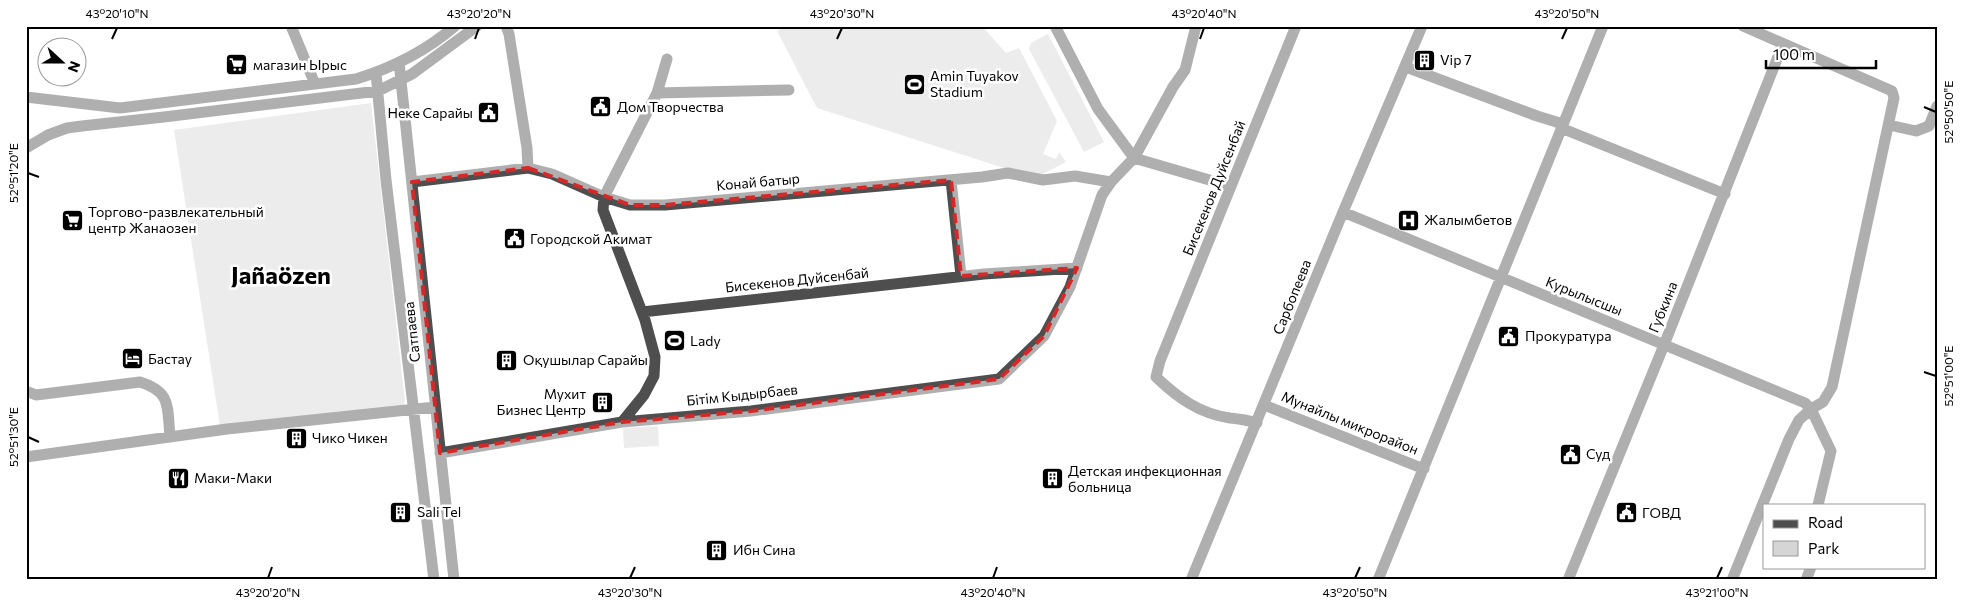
<svg xmlns="http://www.w3.org/2000/svg" width="1963" height="606" font-family="Commissioner,sans-serif">
<style>
.green{fill:#d5d5d5}
.lines{fill:none;stroke-linecap:round;stroke-linejoin:round}
.minor{stroke:#4e4e4e;stroke-width:11}
.marked{fill:none;stroke:#d62828;stroke-width:4;stroke-dasharray:10 6;stroke-linejoin:round}
.ticks{fill:none;stroke:#000;stroke-width:2}
.labels{text-anchor:middle;stroke-width:5;stroke-linejoin:round;paint-order:stroke}
.poi-label{font-size:14px;fill:#000;stroke:#fff;text-anchor:start}
.street-label{font-size:14px;fill:#000;stroke:#fff}
.town-label{font-size:24px;font-weight:bold;fill:#000;stroke:#fff}
.neatline{fill:none;stroke:#000;stroke-width:2}
.ticks-label{font-size:12px;text-anchor:middle;fill:#000}
</style>
<rect width="100%" height="100%" fill="#fff"/>
<path class="green" d="M786,26H982L1006,53L1019,48L1057,121L1043,154L1056,159L1059,152L1066,162L1035,178L817,108L777,31Z
M1048,34L1104,142L1084,152L1029,49L1031,43Z
M371,103L405,401L403,406L220,426L174,130Z
M658,426L659,446L624,448L623,428Z"/>
<g class="lines">
<path class="minor" d="M291,26L315,84
M506,26L509,34L527,148L528,168
M1055,26L1098,109L1134,158L1230,186
M399,62L454,580
M1406,67L1537,116L1563,124
M376,73L386,180L434,580
M657,93L789,90
M26,97L120,108L356,79C392,68 426,51 455,26
M1889,125L1916,131L1929,126L1937,106
M1561,128L1725,194
M26,148L48,135L67,128L82,126L164,117L378,91L412,74L477,26
M951,180L961,276
M412,182L528,168L552,174L604,197L630,205H665L982,177L1008,173L1043,180L1075,176L1111,182
M1343,212L1805,403L1811,409L1831,451L1818,505
M642,312L984,274L1077,268
M26,391L36,395L140,382C172,392 167,407 170,437
M1264,405L1424,469
M622,422L644,395L654,376L655,357L645,320L603,210L604,197L657,93L667,59
M1257,423C1247,420 1240,419 1230,418C1200,414 1178,398 1156,377L1160,361L1296,26
M440,453L622,422L751,411L999,379L1044,336L1070,287L1102,195L1111,182L1134,158L1173,87L1185,70L1196,26
M26,457L227,429L435,407
M1191,580L1343,212L1422,26
M1378,580L1603,26
M1568,580L1664,345L1783,44
M1732,580L1789,439L1799,420L1811,409L1823,402L1832,387L1894,98L1892,91L1743,26
M1806,580L1811,567"/>
</g>
<path d="M0 0H1963V606H0ZM528,168L630,205H665L951,180L961,276L1077,268L1044,336L999,379L751,411L622,422L440,453L412,182Z" fill="#fff" fill-opacity=".55" fill-rule="evenodd"/>
<path class="marked" d="M528,168L630,205H665L951,180L961,276L1077,268L1044,336L999,379L751,411L622,422L440,453L412,182Z"/>
<path class="ticks" d="M112,39L117,28M475,39L479,28M837,39L842,28M1200,39L1204,28M1562,39L1567,28M1924,107L1936,112M28,173L39,177M1924,372L1936,376M28,437L39,442M268,578L272,567M630,578L635,567M993,578L997,567M1355,578L1360,567M1717,578L1722,567"/>
<defs>
<symbol id="building-square" viewBox="-11 -11 22 22"><rect x="-9" y="-9" width="18" height="18" rx="4" fill="#000" stroke="#fff"/><path d="M-4-6H4V6H1V3H-1V6H-4ZM-2.5-4.3h1.7v1.8h-1.7ZM.8-4.3h1.7v1.8H.8ZM-2.5-1h1.7V.8h-1.7ZM.8-1h1.7V.8H.8Z" fill="#fff"/></symbol>
<symbol id="supermarket-square" viewBox="-11 -11 22 22"><rect x="-9" y="-9" width="18" height="18" rx="4" fill="#000" stroke="#fff"/><path d="M-6-5.5h2.5l.6 2H6L4.5 2H-2.5L-4.4-4H-6ZM-1.5 3.2a1.3 1.3 0 1 0 .1 0ZM3 3.2a1.3 1.3 0 1 0 .1 0Z" fill="#fff"/></symbol>
<symbol id="stadium-square" viewBox="-11 -11 22 22"><rect x="-9" y="-9" width="18" height="18" rx="4" fill="#000" stroke="#fff"/><path d="M0-5a6.5 5 0 1 0 0 10a6.5 5 0 1 0 0-10ZM-3.5-1.8h7v3.6h-7Z" fill="#fff"/></symbol>
<symbol id="civic-square" viewBox="-11 -11 22 22"><rect x="-9" y="-9" width="18" height="18" rx="4" fill="#000" stroke="#fff"/><path d="M-.6-6.5H3V-4.5H.6V-3L4-1V1h2V6H-6V1h2V-1L-.6-3ZM-1.2 2.5V6h2.4V2.5Z" fill="#fff"/></symbol>
<symbol id="hospital-square" viewBox="-11 -11 22 22"><rect x="-9" y="-9" width="18" height="18" rx="4" fill="#000" stroke="#fff"/><path d="M-5-5h3v3.5h4V-5h3V5h-3V1.5h-4V5h-3Z" fill="#fff"/></symbol>
<symbol id="hotel-square" viewBox="-11 -11 22 22"><rect x="-9" y="-9" width="18" height="18" rx="4" fill="#000" stroke="#fff"/><path d="M-6-4.5h1.5V1H6V5H4.5V3h-9V5H-6ZM-4 0a1.8 1.8 0 1 1 3.6 0ZM.5 0V-2.5h3Q6-2.5 6 0Z" fill="#fff"/></symbol>
<symbol id="restaurant-square" viewBox="-11 -11 22 22"><rect x="-9" y="-9" width="18" height="18" rx="4" fill="#000" stroke="#fff"/><path d="M-5-6h1v4h1v-4h1v4h1v-4h1v5L-1.5 .5V6h-2V.5L-5-1ZM5-6V6H3V1.5H1.5Q1.5-4 5-6Z" fill="#fff"/></symbol>
</defs>
<g fill-rule="evenodd">
<use href="#building-square" x="1412" y="48" width="25" height="25"/>
<use href="#supermarket-square" x="224" y="52" width="25" height="25"/>
<use href="#stadium-square" x="902" y="72" width="25" height="25"/>
<use href="#civic-square" x="588" y="94" width="25" height="25"/>
<use href="#civic-square" x="476" y="100" width="25" height="25"/>
<use href="#supermarket-square" x="60" y="208" width="25" height="25"/>
<use href="#hospital-square" x="1396" y="208" width="25" height="25"/>
<use href="#civic-square" x="502" y="226" width="25" height="25"/>
<use href="#civic-square" x="1496" y="324" width="25" height="25"/>
<use href="#stadium-square" x="662" y="328" width="25" height="25"/>
<use href="#hotel-square" x="120" y="346" width="25" height="25"/>
<use href="#building-square" x="494" y="348" width="25" height="25"/>
<use href="#building-square" x="590" y="390" width="25" height="25"/>
<use href="#building-square" x="284" y="426" width="25" height="25"/>
<use href="#civic-square" x="1558" y="442" width="25" height="25"/>
<use href="#restaurant-square" x="166" y="466" width="25" height="25"/>
<use href="#building-square" x="1040" y="466" width="25" height="25"/>
<use href="#building-square" x="388" y="500" width="25" height="25"/>
<use href="#civic-square" x="1614" y="500" width="25" height="25"/>
<use href="#building-square" x="704" y="538" width="25" height="25"/>
</g>
<g class="labels">
<g class="poi-label">
<text x="1440" y="65">Vip 7</text>
<text x="253" y="70">магазин Ырыс</text>
<text x="930" y="81">Amin Tuyakov<tspan x="930" dy="16">Stadium</tspan></text>
<text x="617" y="112">Дом Творчества</text>
<text x="473" y="118" text-anchor="end">Неке Сарайы</text>
<text x="88" y="217">Торгово-развлекательный<tspan x="88" dy="16">центр Жанаозен</tspan></text>
<text x="1424" y="225">Жалымбетов</text>
<text x="530" y="244">Городской Акимат</text>
<text x="1525" y="341">Прокуратура</text>
<text x="690" y="346">Lady</text>
<text x="148" y="364">Бастау</text>
<text x="523" y="365">Оқушылар Сарайы</text>
<text x="586" y="399" text-anchor="end">Мухит<tspan x="586" dy="16">Бизнес Центр</tspan></text>
<text x="312" y="443">Чико Чикен</text>
<text x="1586" y="459">Суд</text>
<text x="1068" y="476">Детская инфекционная<tspan x="1068" dy="16">больница</tspan></text>
<text x="194" y="483">Маки-Маки</text>
<text x="417" y="517">Sali Tel</text>
<text x="1642" y="518">ГОВД</text>
<text x="733" y="555">Ибн Сина</text>
</g>
<g class="street-label">
<text transform="translate(758 182) rotate(-5)" y="5">Конай батыр</text>
<text transform="translate(1214 188) rotate(-68)" y="5">Бисекенов Дуйсенбай</text>
<text transform="translate(797 280) rotate(-6)" y="5">Бисекенов Дуйсенбай</text>
<text transform="translate(1584 296) rotate(22)" y="5">Курылысшы</text>
<text transform="translate(1292 297) rotate(-68)" y="5">Сарбопеева</text>
<text transform="translate(1663 307) rotate(-68)" y="5">Губкина</text>
<text transform="translate(412 332) rotate(-96)" y="5">Сатпаева</text>
<text transform="translate(742 395) rotate(-6)" y="5">Бiтiм Кыдырбаев</text>
<text transform="translate(1350 423) rotate(22)" y="5">Мунайлы микрорайон</text>
</g>
<g class="town-label">
<text x="281" y="284">Jañaözen</text>
</g>
</g>
<rect width="1963" height="606" fill="none" stroke="#ffffff" stroke-width="55"/>
<rect x="1763" y="504" width="162" height="65" fill="#ffffff" stroke="#999999"/>
<rect x="1773" y="520" width="25" height="8" fill="#4e4e4e" stroke="#999999"/>
<text x="1808" y="528" font-size="15" fill="#000000">Road</text>
<rect x="1773" y="541" width="25" height="15" fill="#d5d5d5" stroke="#999999"/>
<text x="1808" y="554" font-size="15" fill="#000000">Park</text>
<g transform="translate(62 62) rotate(111)"><circle r="24" fill="#ffffff" stroke="#999999"/>
<path d="M0-4L9 19L0 12L-9 19Z" fill="#000000"/>
<text y="-8" font-size="14" font-weight="bold" text-anchor="middle" fill="#000000">N</text>
</g>
<path d="M1766 60v8h110v-8" fill="none" stroke="#000000" stroke-width="2.5"/>
<text x="1773" y="60" font-size="15" fill="#000000" stroke="#ffffff" stroke-width="4" paint-order="stroke">100 m</text>
<rect x="28" y="28" width="1908" height="550" class="neatline"/>
<g class="ticks-label">
<text x="117" y="18">43°20'10"N</text>
<text x="479" y="18">43°20'20"N</text>
<text x="842" y="18">43°20'30"N</text>
<text x="1204" y="18">43°20'40"N</text>
<text x="1567" y="18">43°20'50"N</text>
<text transform="translate(1949 112) rotate(-90)" y="4">52°50'50"E</text>
<text transform="translate(14 173) rotate(-90)" y="4">52°51'20"E</text>
<text transform="translate(1949 376) rotate(-90)" y="4">52°51'00"E</text>
<text transform="translate(14 437) rotate(-90)" y="4">52°51'30"E</text>
<text x="268" y="597">43°20'20"N</text>
<text x="630" y="597">43°20'30"N</text>
<text x="993" y="597">43°20'40"N</text>
<text x="1355" y="597">43°20'50"N</text>
<text x="1717" y="597">43°21'00"N</text>
</g>
</svg>
